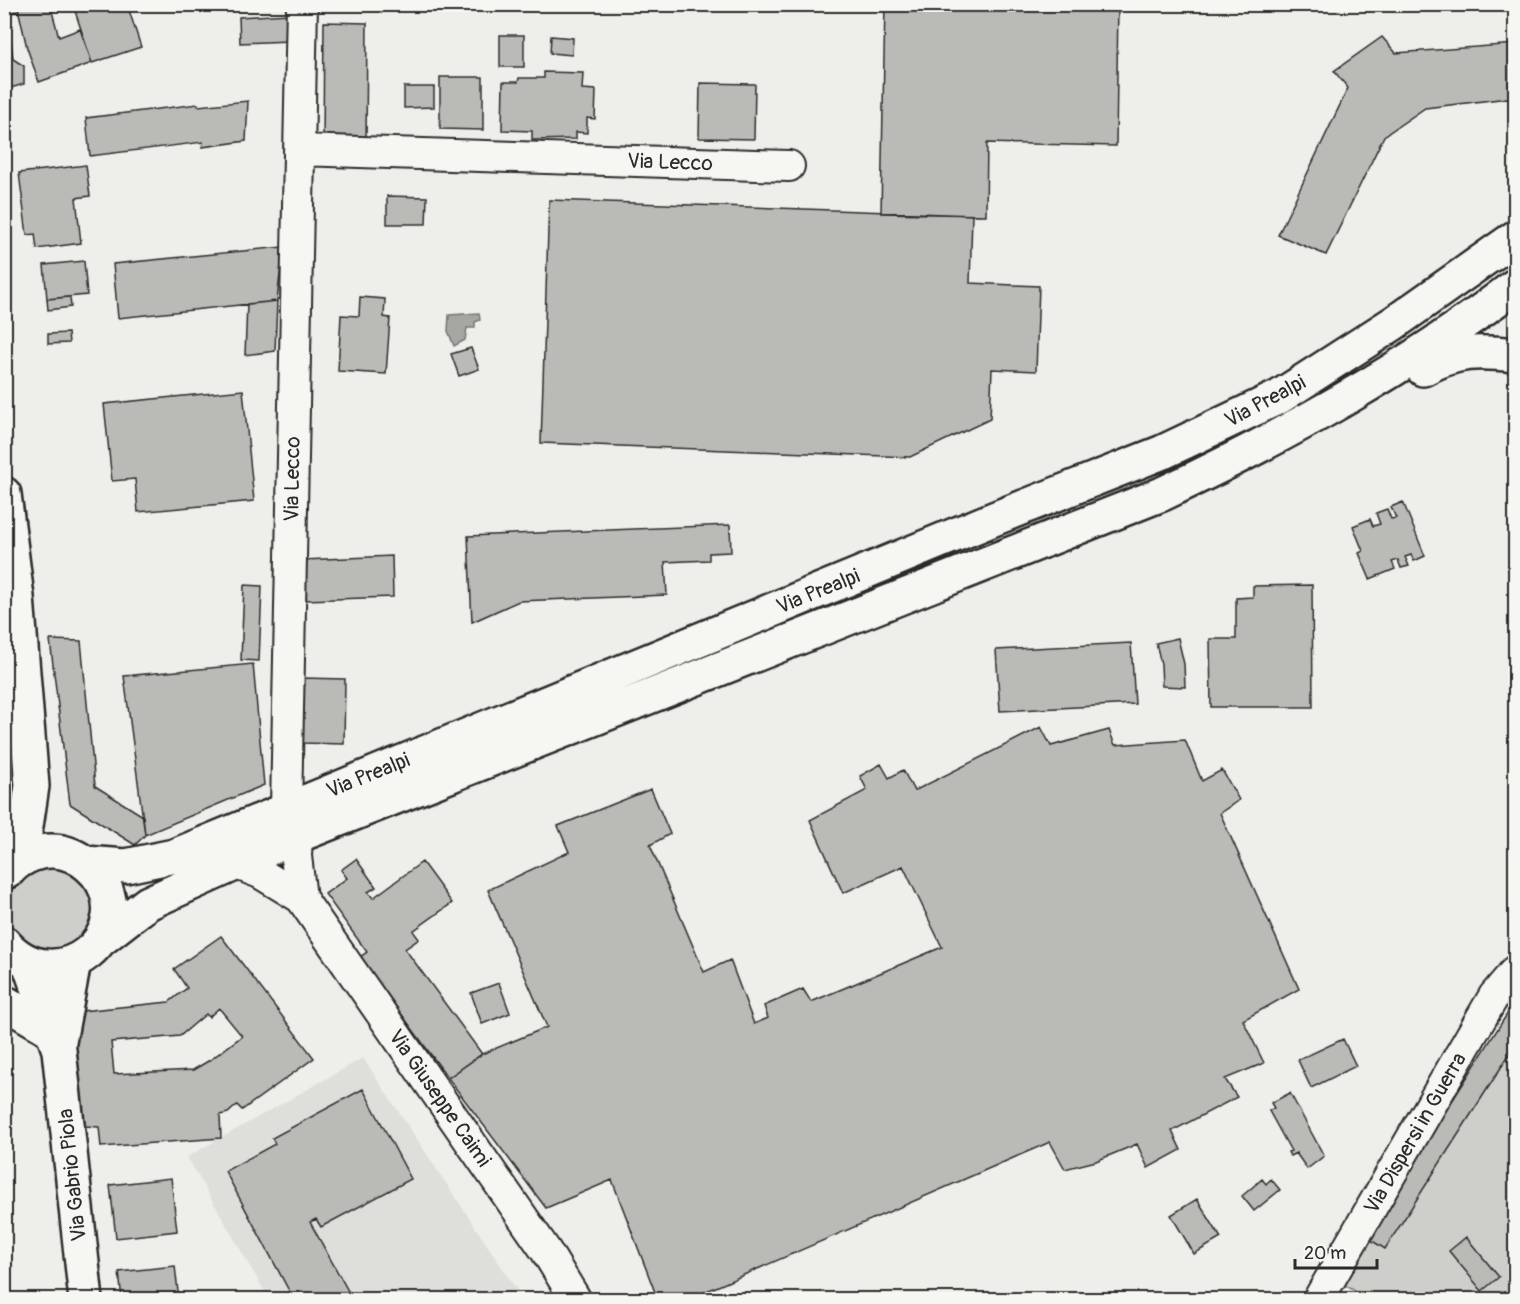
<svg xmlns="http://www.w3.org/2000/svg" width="1520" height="1304" font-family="Pangolin,sans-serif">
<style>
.built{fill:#dededb}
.green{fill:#cececa;stroke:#7c7c7a;stroke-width:1.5}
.water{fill:#a6a6a3;stroke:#757573;stroke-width:1.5}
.building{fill:#babab7;stroke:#2b2b2b;stroke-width:1.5;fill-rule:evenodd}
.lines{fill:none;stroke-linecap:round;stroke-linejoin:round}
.street-casing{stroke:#2b2b2b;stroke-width:34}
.secondary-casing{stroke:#2b2b2b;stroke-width:38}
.street{stroke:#f6f6f2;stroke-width:30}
.secondary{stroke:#f6f6f2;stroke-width:33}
.labels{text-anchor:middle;stroke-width:5;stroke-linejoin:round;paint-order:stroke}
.street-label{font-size:21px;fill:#2b2b2b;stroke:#f6f6f2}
</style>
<rect width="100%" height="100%" fill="#eeeeea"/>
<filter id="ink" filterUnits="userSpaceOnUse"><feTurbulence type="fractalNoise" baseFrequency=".0167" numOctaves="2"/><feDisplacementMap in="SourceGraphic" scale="12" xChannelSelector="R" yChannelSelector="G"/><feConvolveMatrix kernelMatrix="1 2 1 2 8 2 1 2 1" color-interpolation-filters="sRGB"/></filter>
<g filter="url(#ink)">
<path class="built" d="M363,1058L523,1299H269L187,1157Z"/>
<path class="green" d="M67,866L97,899L90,936L50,955C39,950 21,943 13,934C0,914 9,874 34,867C44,864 57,866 67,866Z
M1515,1006V1299H1368L1340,1282Z"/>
<path class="water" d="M479,313L480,320L475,322V328H467L465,340L454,346L448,331L449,315Z"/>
<path class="building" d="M4,4H17L19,11L4,15Z
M17,4H50L59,37L80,29L92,63L39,82L27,48Z
M84,4H127L141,47L92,63L74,8Z
M885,4H1118L1116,146L987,143L986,215L881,213Z
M289,14L290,41L240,43L239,17Z
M324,22L367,23L366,146H323Z
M500,35H524V67H500Z
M551,36L573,38L572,55L550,53Z
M1382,37L1396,53L1516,44V97L1425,108L1384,136L1326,255L1278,235L1348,88L1334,71Z
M11,41L13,59L24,66V84L4,90V42Z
M544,72L583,73L582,89L596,90L595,119L587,118V133L576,132V139L532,140V131L502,130L503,82H518L519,78H544Z
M440,77H483V130L440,129Z
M700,83L755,84L754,139L699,138Z
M404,87H434V107L404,108Z
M248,101L246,141L202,147L203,142L90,156L86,118L198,104V106Z
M86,165L90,196L76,198L81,243L37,249L35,234L27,235L19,173Z
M387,196L427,197L426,224H387Z
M549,200L972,215L970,283L1039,286L1036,371L992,369L990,419L910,457L541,443Z
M283,247L277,301L118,318L113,264Z
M84,261L87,295L47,299L44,265Z
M70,297L71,307L48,310L47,299Z
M360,297L385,299L384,317L390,318L386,374L338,371L341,315L359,316Z
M277,301L275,351L245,355L247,304Z
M68,333L69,343L48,344V334Z
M471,348L479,369L459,376L451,354Z
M243,390L254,501L138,512L135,479L112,481L104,404Z
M1403,502L1425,556L1414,561L1411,555L1405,557L1409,566L1401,568L1398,560L1392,562L1395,569L1370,579L1359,553L1363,551L1353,526L1370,519L1373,526L1380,524L1376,513L1387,509L1391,519L1396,518L1391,507Z
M730,525L731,552L709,553V560L665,562L667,595L519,601L472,622L468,536Z
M392,556L393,597L305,600L303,560Z
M244,585L262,586L259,661L241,660Z
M1312,585L1313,707H1211L1210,639H1236V598L1253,597V586Z
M1178,638L1184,664L1185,687L1162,686L1161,664L1156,643Z
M50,640L81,641L95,786L143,816L145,835L135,845L70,804Z
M1131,643L1135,704L1000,711L996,650Z
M253,664L264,785L145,835L124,676Z
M302,678L345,679L344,744L301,743Z
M1041,727L1051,746L1109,730L1115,745L1185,740L1202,781L1222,770L1239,800L1220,813L1299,989L1243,1020L1264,1063L1225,1079L1237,1097L1172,1131L1181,1150L1148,1168L1137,1144L1096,1161L1065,1169L1050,1142L686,1300H658L612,1180L546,1208L448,1078L482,1054L547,1027L488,890L569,852L558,826L651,789L670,834L650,845L704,972L730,960L754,1024L768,1018L764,1006L803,989L811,1002L942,947L903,866L843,893L810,820L867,790L860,776L881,764L889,778L903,770L914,791Z
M356,859L376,887L368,892L373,898L422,862L452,903L413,931L419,939L405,949L482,1054L448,1078L360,957L367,952L325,894L347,878L341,870Z
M221,936L314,1058L242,1110L237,1105L228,1113L220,1115L221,1138L101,1147L99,1127L85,1126L72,1012L169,1002L187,988L174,969ZM219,1008L242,1036L210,1060L193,1070L114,1074L111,1042L180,1036L206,1014L209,1017Z
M499,983L510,1013L482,1024L471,993Z
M1516,1000V1044L1385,1249L1366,1237Z
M1343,1039L1356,1066L1311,1088L1298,1060Z
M363,1089L411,1179L321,1227L316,1219L310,1222L353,1300H294L225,1171L275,1144L272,1138Z
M1290,1093L1324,1156L1307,1169L1296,1153L1290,1156L1288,1152L1291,1151L1269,1111L1274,1108L1271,1103Z
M171,1178L177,1231L116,1238L110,1185Z
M1262,1179L1266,1184L1271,1179L1280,1190L1254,1211L1242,1196Z
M1197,1199L1221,1238L1194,1254L1171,1215Z
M1466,1237L1499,1277L1482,1291L1449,1251Z
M175,1266L179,1300H122L119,1272Z"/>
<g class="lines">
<defs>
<path id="street" d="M299,150L789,166
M286,809L302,4
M297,836L296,856L301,898
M234,863L260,873L301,898L546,1251L576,1300
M1318,1300L1494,996L1516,970"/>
<path id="secondary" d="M1423,369C1457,350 1478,351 1516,355
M4,494L17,597L32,786L21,860
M85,863L126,866L174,856L996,518L1163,452L1279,397L1394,323L1516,237
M99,941L148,903L297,836L1162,494C1287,435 1406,369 1516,285
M4,943C57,1004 143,932 96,873C87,863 75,855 62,852C42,848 21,856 8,871
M29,963L59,1050L86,1300
M4,1002L53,1031
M59,1042L74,962"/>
</defs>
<use href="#street" class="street-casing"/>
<use href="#secondary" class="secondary-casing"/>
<use href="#street" class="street"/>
<use href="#secondary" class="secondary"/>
</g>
</g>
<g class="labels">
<g class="street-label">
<text transform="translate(670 162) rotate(2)" y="7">Via Lecco</text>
<text transform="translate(1265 401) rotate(-28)" y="7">Via Prealpi</text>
<text transform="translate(292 479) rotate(-89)" y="7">Via Lecco</text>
<text transform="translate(818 591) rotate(-22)" y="7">Via Prealpi</text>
<text transform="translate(368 775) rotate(-22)" y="7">Via Prealpi</text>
<text transform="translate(440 1098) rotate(55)" y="7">Via Giuseppe Caimi</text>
<text transform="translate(1415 1133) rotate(-60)" y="7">Via Dispersi in Guerra</text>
<text transform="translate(72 1175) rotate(-96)" y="7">Via Gabrio Piola</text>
</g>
</g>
<rect width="1520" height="1304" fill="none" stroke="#f6f6f2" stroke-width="24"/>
<rect x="12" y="12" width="1496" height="1280" fill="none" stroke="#2b2b2b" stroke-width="2" filter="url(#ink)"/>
<path d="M1295 1259v9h82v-9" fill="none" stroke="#2b2b2b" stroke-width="3"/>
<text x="1304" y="1259" font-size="18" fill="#2b2b2b" stroke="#f6f6f2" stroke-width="4.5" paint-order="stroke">20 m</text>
</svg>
